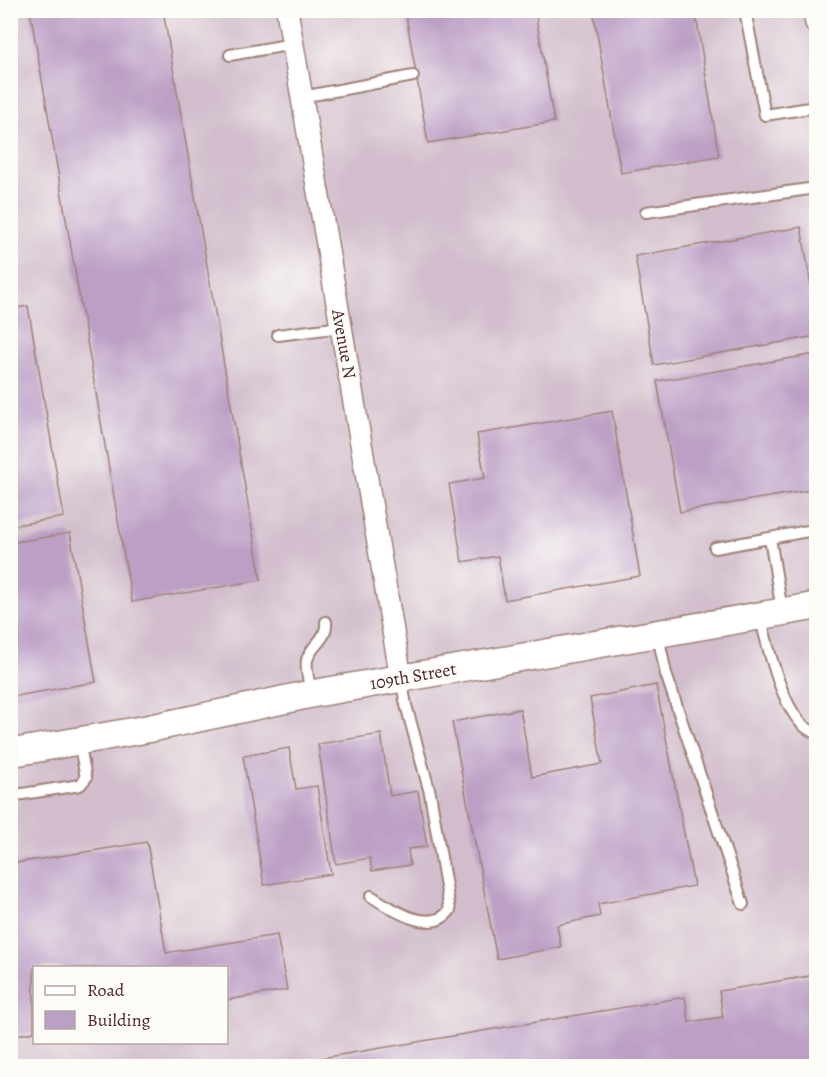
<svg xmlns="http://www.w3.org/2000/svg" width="827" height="1077" font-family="Alegreya,serif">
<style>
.industrial{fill:#d1bdcc;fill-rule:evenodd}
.building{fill:#bb9fc5}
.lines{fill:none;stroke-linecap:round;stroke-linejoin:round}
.service-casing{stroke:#9e8077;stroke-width:14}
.minor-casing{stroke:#9e8077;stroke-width:24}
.tertiary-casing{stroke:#9e8077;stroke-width:30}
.service{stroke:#fff;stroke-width:10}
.minor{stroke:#fff;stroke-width:21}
.tertiary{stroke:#fff;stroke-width:27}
.labels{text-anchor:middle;stroke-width:6;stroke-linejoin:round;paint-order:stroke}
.street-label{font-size:18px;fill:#4a1f2b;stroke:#fdfcf7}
</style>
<rect width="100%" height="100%" fill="#fdfcf7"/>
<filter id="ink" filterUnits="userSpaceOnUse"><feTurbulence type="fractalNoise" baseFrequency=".0167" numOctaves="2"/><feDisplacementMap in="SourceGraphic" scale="12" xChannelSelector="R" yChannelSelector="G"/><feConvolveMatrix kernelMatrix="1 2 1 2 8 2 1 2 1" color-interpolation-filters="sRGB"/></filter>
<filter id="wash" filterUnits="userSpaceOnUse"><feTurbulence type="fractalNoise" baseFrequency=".008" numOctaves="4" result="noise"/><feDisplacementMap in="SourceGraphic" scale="24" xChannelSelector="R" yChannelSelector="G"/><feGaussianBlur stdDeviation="1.35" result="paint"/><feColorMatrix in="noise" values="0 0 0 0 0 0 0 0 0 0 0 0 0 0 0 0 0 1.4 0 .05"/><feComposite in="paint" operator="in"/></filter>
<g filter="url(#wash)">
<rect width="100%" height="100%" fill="#f3e0c3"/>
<path class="industrial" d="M10,11H816V1066H11ZM34,968H226V1042H34Z"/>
<g id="blocks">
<path class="building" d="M30,10H163L261,580L132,602Z
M405,10H535L554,122L428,143Z
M593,10H695L719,156L621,173Z
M801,227L816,315V336L654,365L635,256Z
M28,306L64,517L10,526V309Z
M816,354V489L680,512L657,381Z
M612,411L640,576L505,600L498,556L462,562L449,484L485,478L477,434Z
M70,533L96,682L10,697V543Z
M656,685L694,886L598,904L600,916L557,925L561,947L497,959L452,722L520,709L532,777L602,764L590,698Z
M381,734L390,796L418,791L427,847L408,849L410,865L372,871L370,858L336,864L318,744Z
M289,748L296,789L317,786L331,874L264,885L243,756Z
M147,842L166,953L277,935L287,990L226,1000V968H34V1032L10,1036V864Z
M816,975V1066H274L685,997L689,1022L723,1017L719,991Z"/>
</g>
</g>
<g filter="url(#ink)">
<use href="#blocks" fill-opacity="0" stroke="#9e8077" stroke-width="1.5"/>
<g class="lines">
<defs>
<path id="service" d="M745,10L765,115L816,107
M230,55L293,44
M302,97L413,76
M646,212L816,188
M278,335L341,327
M770,538L782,611
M715,548L808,531
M760,616C767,642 785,728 816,732
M658,635L666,674L743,904
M311,694C310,684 305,670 307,660C311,645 328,639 326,622
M10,796L80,785L86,778L79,741
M371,896C391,909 431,936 450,910L430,793L406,705L401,678"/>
<path id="minor" d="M287,10L401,678
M814,10L816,23"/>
<path id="tertiary" d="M10,753L147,729L311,694L816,606"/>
</defs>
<use href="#service" class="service-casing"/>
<use href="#minor" class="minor-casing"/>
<use href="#tertiary" class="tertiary-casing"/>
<use href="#service" class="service"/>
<use href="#minor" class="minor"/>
<use href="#tertiary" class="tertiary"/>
</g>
</g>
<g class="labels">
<g class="street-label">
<text transform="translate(344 344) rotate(80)" y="6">Avenue N</text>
<text transform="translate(413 676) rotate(-10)" y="6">109th Street</text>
</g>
</g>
<rect width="827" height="1077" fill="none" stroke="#fdfcf7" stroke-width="36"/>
<rect x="33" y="966" width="195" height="78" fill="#fdfcf7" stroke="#b5a4a5" stroke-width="1.5"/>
<rect x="45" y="986" width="30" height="9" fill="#ffffff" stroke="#b5a4a5" stroke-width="1.5"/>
<text x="87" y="996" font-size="18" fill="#4a1f2b">Road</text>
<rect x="45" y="1011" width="30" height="18" fill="#bb9fc5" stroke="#b5a4a5" stroke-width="1.5"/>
<text x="87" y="1026" font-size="18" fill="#4a1f2b">Building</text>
</svg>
